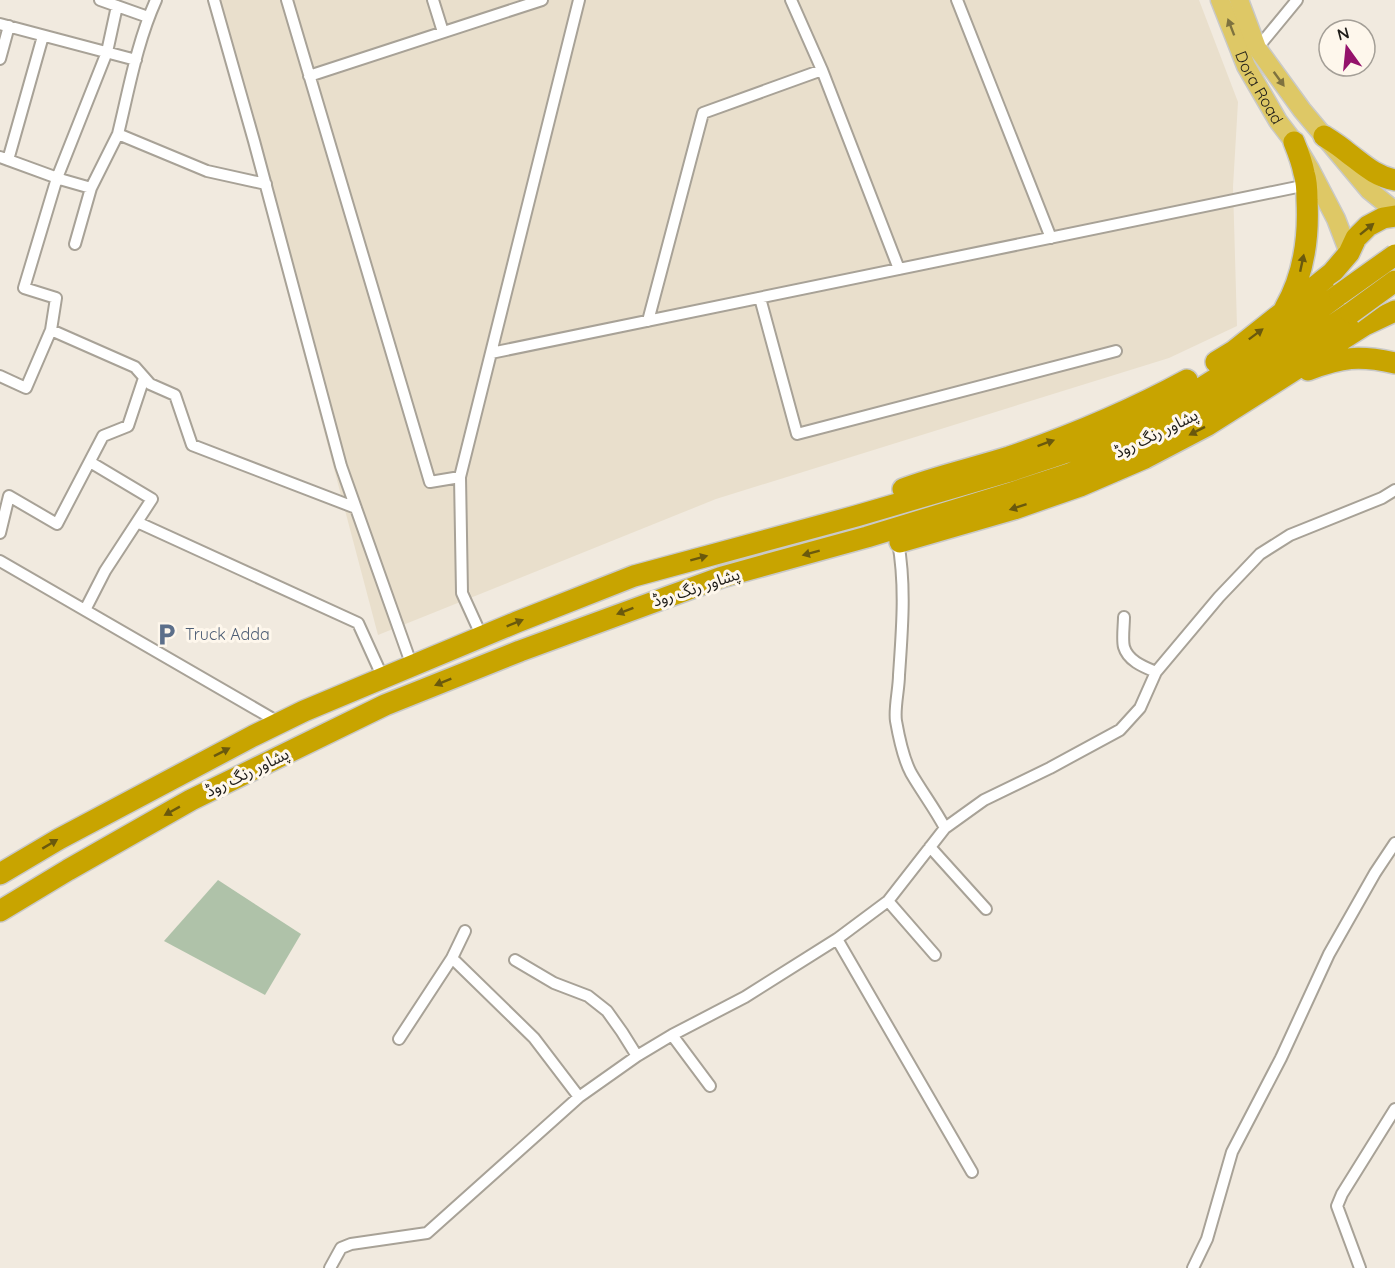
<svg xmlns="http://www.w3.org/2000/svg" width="1395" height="1268" font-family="Quicksand,'Noto Sans Arabic',sans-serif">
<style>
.built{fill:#e9dfcc}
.green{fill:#afc2a9}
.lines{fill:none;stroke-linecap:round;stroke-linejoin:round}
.street-casing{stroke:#a8a297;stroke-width:14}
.primary-casing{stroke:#c9c9c8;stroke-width:21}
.highway-casing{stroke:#c9c9c8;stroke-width:24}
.street{stroke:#fff;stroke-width:10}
.primary{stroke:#dec866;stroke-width:18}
.highway{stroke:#c8a400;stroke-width:21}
.highway-bridge-casing{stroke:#c9c9c8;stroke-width:24;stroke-linecap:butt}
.highway-bridge{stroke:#c8a400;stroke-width:21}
.oneway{fill:#7e723f}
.oneway2{fill:#6a590d}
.labels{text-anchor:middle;stroke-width:6;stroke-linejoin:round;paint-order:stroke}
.street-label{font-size:16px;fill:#1e1c18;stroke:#fef7ec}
.service-label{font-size:16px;fill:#4e5e75;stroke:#fef7ec;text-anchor:start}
</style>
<rect width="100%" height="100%" fill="#f1eadf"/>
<path class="built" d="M210,0H1199L1238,102L1233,187L1237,326L1169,358L716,499L378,635Z"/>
<path class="green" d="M218,880L301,934L265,995L164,941Z"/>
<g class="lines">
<defs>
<path id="street" d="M100,0L148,17
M214,0L254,141L341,466L412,666
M287,0L430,482L460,477L579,0
M433,0L443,32
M791,0L822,70L899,269
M957,0L1051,238
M0,24L136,60
M1255,51L1297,0
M0,59L9,26
M309,76L542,0
M118,134C129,89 137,42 156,0
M0,157L63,180L91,188
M8,160L43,36
M75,244L91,188L118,134L207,171L266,184
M760,298L797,434L1116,351
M648,321L703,113L822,70
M51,330L56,298L24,288L57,178L107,52L117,6
M491,353L1307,185
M0,376L26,388L51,330L135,367L150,384L175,395L192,445L356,508
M460,477L462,593L482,637
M137,522L358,623L383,678
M0,533L9,496L57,524L103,436L128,426L144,378
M898,542C906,586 902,631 899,675C899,689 894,708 896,721C899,738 903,758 911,773C922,792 935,809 945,828
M0,561L280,723
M85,610L105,571L152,499L90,462
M1124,617C1124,625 1122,640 1124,647C1128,661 1144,667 1156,672
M930,847L986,909
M888,901L935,955
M837,939L972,1172
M452,958L465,931
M515,960L554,983L588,996L607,1011L622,1032L637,1056
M672,1035L710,1086
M399,1039L452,958L534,1038L579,1097
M330,1268L341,1248L351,1244L427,1233L579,1097L637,1056L672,1035L745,997L837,939L888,901L945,828L984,800L1050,768L1120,730L1140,708L1156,672L1219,597L1260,554L1290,535L1382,498L1395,490
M1193,1268L1207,1239L1232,1152L1281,1058L1329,954L1375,873L1395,843
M1360,1268L1337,1206L1342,1194L1395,1109"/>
<g id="primary">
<path id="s1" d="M1220,0L1246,66L1278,121L1294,142L1310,169L1336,219L1349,253"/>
<path d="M1239,0L1257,48L1302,110L1369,190L1395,211"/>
</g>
<path id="highway" d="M1324,136C1332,141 1341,147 1348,153C1364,165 1375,176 1395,180
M1285,308C1304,275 1309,238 1307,200C1307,191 1307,182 1304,173C1302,162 1298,152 1294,142
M1216,362L1234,351L1332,273L1349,253L1356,238L1368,226L1383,218L1395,216
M1308,370C1342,357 1359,355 1395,363
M903,489C938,476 974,468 1009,457C1070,436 1130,411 1187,380
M900,542L1014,509L1080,486L1145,458L1208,425L1365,325L1395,311
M0,874L59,839L253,736L304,711L517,622L634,576L856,516L1007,472L1076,449L1141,421L1200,389L1273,343L1340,294
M0,911L68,870L191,800L385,705L520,651L722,577L867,537L1011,493L1069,474L1124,450L1220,401L1351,313"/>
</defs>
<use href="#street" class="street-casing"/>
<use href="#primary" class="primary-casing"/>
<use href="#highway" class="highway-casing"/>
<use href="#street" class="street"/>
<use href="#primary" class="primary"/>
<use href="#highway" class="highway"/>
<defs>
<path id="highway-bridge" d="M1340,294L1395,255
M1351,313L1395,281"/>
</defs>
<use href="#highway-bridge" class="highway-bridge-casing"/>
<use href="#highway-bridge" class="highway-bridge"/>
</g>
<defs><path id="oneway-solid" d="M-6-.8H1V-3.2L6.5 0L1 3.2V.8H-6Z" transform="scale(1.5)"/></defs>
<g class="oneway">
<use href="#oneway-solid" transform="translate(1231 27) rotate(-111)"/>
<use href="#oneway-solid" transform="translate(1279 79) rotate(54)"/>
</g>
<g class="oneway2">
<use href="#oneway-solid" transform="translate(1367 229) rotate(-39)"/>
<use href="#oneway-solid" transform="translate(1302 263) rotate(-78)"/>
<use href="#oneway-solid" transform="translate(1256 334) rotate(-37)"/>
<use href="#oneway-solid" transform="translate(1197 431) rotate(153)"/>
<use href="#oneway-solid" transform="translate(1046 443) rotate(-20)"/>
<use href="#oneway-solid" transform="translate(1018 507) rotate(162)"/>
<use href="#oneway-solid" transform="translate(811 553) rotate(165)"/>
<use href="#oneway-solid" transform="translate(699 558) rotate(-15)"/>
<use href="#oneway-solid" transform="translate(625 611) rotate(159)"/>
<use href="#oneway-solid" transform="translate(515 623) rotate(-22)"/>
<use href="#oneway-solid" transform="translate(443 682) rotate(158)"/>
<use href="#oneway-solid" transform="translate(222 752) rotate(-27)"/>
<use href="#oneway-solid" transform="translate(172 811) rotate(151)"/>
<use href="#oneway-solid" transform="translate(50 844) rotate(-31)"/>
</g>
<defs>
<symbol id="parking-bare" viewBox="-9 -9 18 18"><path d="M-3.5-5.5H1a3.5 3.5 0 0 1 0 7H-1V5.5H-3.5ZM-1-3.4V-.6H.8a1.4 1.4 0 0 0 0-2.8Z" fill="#5c6f8a" stroke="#fef7ec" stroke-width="2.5" paint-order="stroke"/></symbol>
</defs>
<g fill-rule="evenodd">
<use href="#parking-bare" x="150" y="618" width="33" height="33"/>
</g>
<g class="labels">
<g class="street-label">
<text dy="6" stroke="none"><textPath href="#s1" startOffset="96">Dora Road</textPath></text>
<text transform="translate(1156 433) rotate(-26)" y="6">پشاور رنگ روڈ</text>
<text transform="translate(696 587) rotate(-18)" y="6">پشاور رنگ روڈ</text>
<text transform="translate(247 772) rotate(-26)" y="6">پشاور رنگ روڈ</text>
</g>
<g class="service-label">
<text x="185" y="640">Truck Adda</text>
</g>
</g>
<g transform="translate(1347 48) rotate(345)"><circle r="28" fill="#fef7ec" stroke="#a49f97" stroke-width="1.5"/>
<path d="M0-4.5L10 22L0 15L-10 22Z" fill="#94126b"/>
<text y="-9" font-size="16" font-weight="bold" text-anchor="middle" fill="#1e1c18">N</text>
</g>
</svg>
